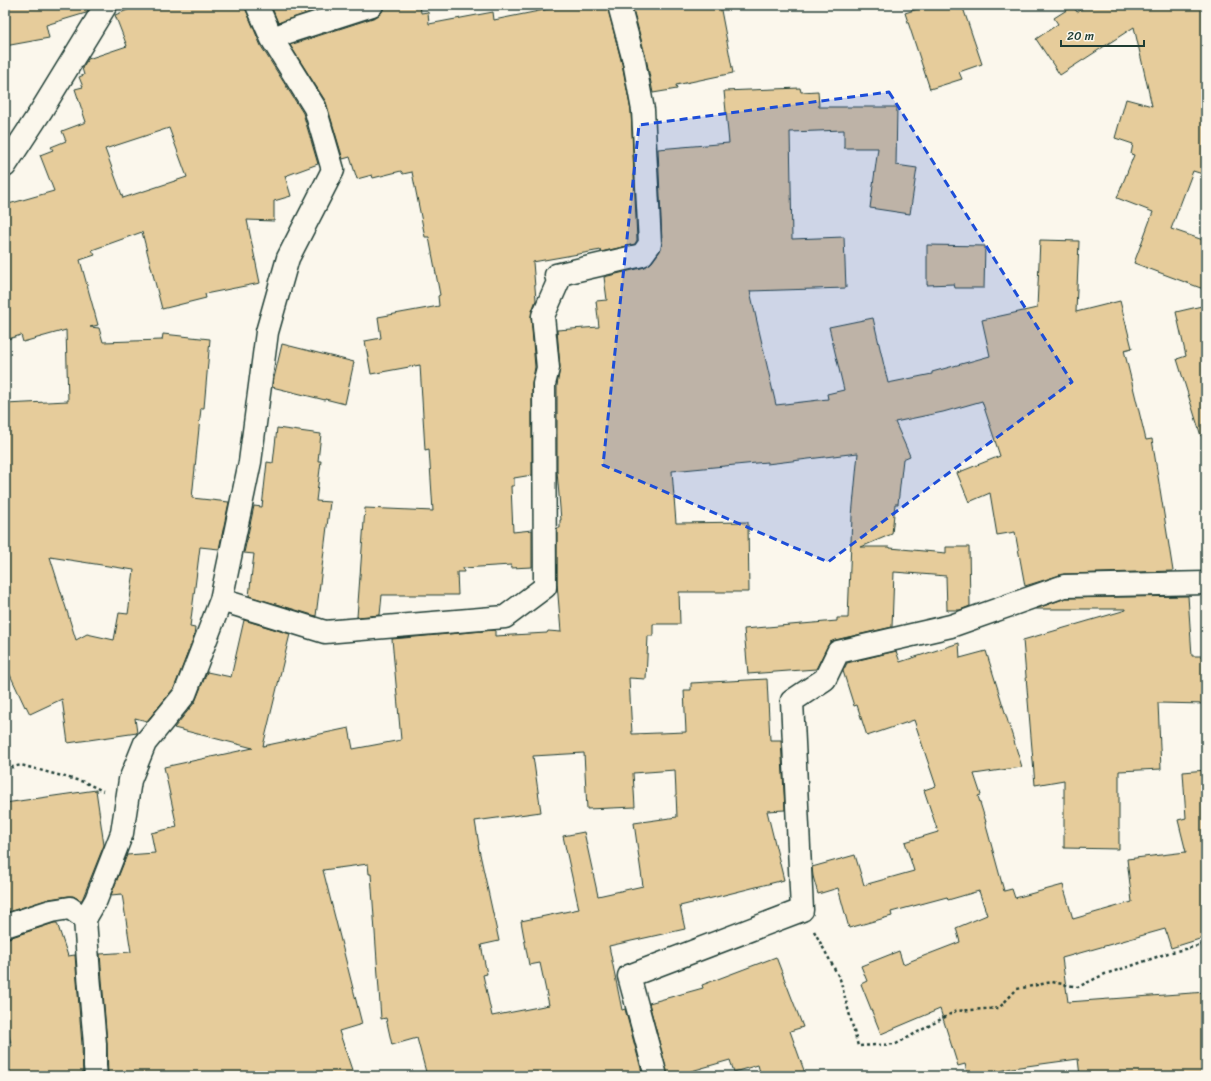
<svg xmlns="http://www.w3.org/2000/svg" width="1211" height="1081" font-family="Sriracha,sans-serif">
<style>
.building{fill:#e6cc9b;stroke:#1f3d34;fill-rule:evenodd}
.lines{fill:none;stroke-linecap:round;stroke-linejoin:round}
.minor-casing{stroke:#1f3d34;stroke-width:25}
.path{stroke:#1f3d34;stroke-width:2.5;stroke-dasharray:3 3;stroke-linecap:butt}
.minor{stroke:#fbf7ec;stroke-width:22}
.marked{fill:#1d4ed8;fill-opacity:0.2;stroke:#1d4ed8;stroke-width:3;stroke-dasharray:8 5;stroke-linejoin:round}
</style>
<rect width="100%" height="100%" fill="#fbf7ec"/>
<filter id="ink" filterUnits="userSpaceOnUse"><feTurbulence type="fractalNoise" baseFrequency=".025" numOctaves="2"/><feDisplacementMap in="SourceGraphic" scale="8" xChannelSelector="R" yChannelSelector="G"/><feConvolveMatrix kernelMatrix="1 2 1 2 8 2 1 2 1" color-interpolation-filters="sRGB"/></filter>
<g filter="url(#ink)">
<path class="building" d="M5,5H91L86,13L46,25L49,38L5,46Z
M140,5H245L246,10L261,46L303,113L318,164L285,176L291,196L274,201V221L247,220L260,283L205,294L206,298L162,309L142,232L92,250L95,255L80,260L98,325L90,327L99,328L103,342L162,340L163,334L210,339L204,408H201L192,498L229,502L219,549L200,547L190,627L195,628L194,637L174,688L147,721L135,718L137,733L68,743L62,699L30,714L26,706L25,707L5,664V404L68,401L66,330L23,342L21,335L5,340V205L54,191L40,155L53,150L51,147L66,141L62,131L86,122L75,89L83,87L79,77L84,75L82,68L88,59L127,46L115,15ZM169,128L187,177L123,198L105,149ZM50,557L134,570L128,614L119,613L114,640L87,634L76,640Z
M271,5H331L278,23Z
M384,5H420L421,13L428,12L429,24L493,12L494,20L569,5H607L622,64L631,111L637,240L635,244L601,252V250L533,262L536,300L532,311L531,317L535,367L532,384V475L514,478V486H511L513,532L532,530V567L511,568V565L463,568L464,572H457L458,595H382L380,615L357,617L365,508L433,511L429,449L425,450L420,365L371,374L365,341L381,338L378,317L439,306L438,296L440,295L429,237H425L412,172L403,174L401,171L373,178L372,175L357,179L350,157L343,159L342,156L326,102L290,45L376,17L381,13L384,8Z
M632,5H720L733,73L676,85L677,89L653,93L646,58Z
M930,5H962L982,64L959,72L962,79L930,89L905,13Z
M1087,5H1206V175L1193,171L1171,229L1206,241V290L1134,263L1153,212L1117,198L1134,155L1131,154L1133,144L1115,138L1126,99L1152,106L1134,27L1060,75L1036,39L1058,24L1054,18L1073,6L1077,12Z
M800,88L801,92L818,91L819,107H897L896,165L917,168L910,214L870,208L878,148H844V130L790,132L792,239L844,237L846,288L750,291L776,405L828,399L827,394L844,390L829,327L873,318L888,383L932,374V372L990,356L982,320L1037,308L1040,240L1079,241L1076,312L1120,301L1132,348L1124,350L1146,440L1152,439L1173,571L1064,574L1025,586L1015,532L997,535L990,493L969,502L957,473L1000,456L982,401L943,412L895,422L910,456L903,459L898,504H895L892,534L861,547H890V548L946,553V547H969L970,606L960,610H947L946,576L894,572L892,627L835,640L830,642L827,647L816,669L748,674L744,629L837,621V618H848L852,516L858,453L767,464V462L672,471L676,523L748,522L749,592H679L680,624H653V636H648L646,679L629,678L632,734L686,732L684,690H691V683L767,679L770,740H781L785,810L767,811L784,880L680,906L685,929L609,946L622,1010L625,1009L643,1076H427L417,1038L392,1045L386,1018L381,1019L371,874H369L368,864L323,870L362,1024L339,1031L354,1076H108L107,1043L100,954L131,952L122,894L111,895L127,855L155,853L151,833L177,827L164,767L253,748L174,728L195,702L207,672L231,677L244,620L290,634L263,746L349,728L353,749L401,740L392,639L495,630V636L547,633L548,631L561,632L557,583V528H560V520H561L557,471V386L560,367L557,330L599,327L596,301L607,300L604,277L645,267L652,262L660,251L662,243L658,149L729,143L724,91ZM584,753L587,809L635,807L633,773L675,770L677,817L634,823L643,886L598,896L584,832L563,836L579,909L521,921L529,965L540,963L549,1005L492,1016L483,975L487,974L481,945L499,941L478,845H479L475,821L541,812L533,756Z
M927,245L985,246L984,288H955L954,284L927,285Z
M1206,305V435L1201,436L1177,359L1186,356L1176,312Z
M282,344L354,362L345,404L325,399V400L272,387L274,378Z
M277,428L321,434L318,461H321L316,501L330,502L316,616L249,596L254,554L244,553L254,506L262,507L267,462L273,463Z
M1188,596L1192,656H1206V704L1158,703L1161,769L1119,771V849L1064,848V780L1035,785L1023,640L1126,610V609H1035L1066,598Z
M959,643L960,658L986,651L1022,767L974,774L981,795L978,796L986,822H985L1004,891L1012,889L1015,898L1063,885L1073,919L1132,902L1127,859L1186,852L1178,820L1186,818L1183,772L1206,770V937L1171,948L1165,929L1062,958L1068,1002L1206,992V1076H1080L1078,1059L1012,1068L982,1076H968L965,1064L958,1066L940,1009L881,1034L861,984L867,981L861,966L899,951L903,964L960,942L956,928L987,915L979,891L948,900L947,897L891,912L892,916L849,928L838,888L818,894L813,876L812,867L855,855L864,885L914,871L905,842L938,832L924,790L936,786L914,720L867,736L857,705L854,706L843,671L847,663L896,651L900,662Z
M96,790L104,845L82,900H80L73,896H68L49,899L5,913V803Z
M54,923H57L68,956L75,955L82,1045L83,1076H5V1047L12,1046L5,1024V938H9Z
M776,957L803,1027L790,1031L806,1076H761L758,1065L734,1072L730,1060L674,1076H668L649,1003L703,988L702,985Z"/>
<g class="lines">
<defs>
<path id="minor" d="M257,5L272,39L288,32L372,5
M5,166L41,111L106,5
M221,600L325,632L505,617L545,587L544,384L548,368L543,316L558,282L556,275L642,255L650,244L643,110L634,61L619,5
M5,926L51,911L70,908L85,919
M96,1076L95,1066V1044L89,975L85,919L96,900L122,833L130,780L145,743L185,694L221,600L250,462L267,332L288,258L333,170L315,108L272,39
M656,1076L629,976L802,910L792,701L825,679L838,652L951,626L1064,586L1206,583"/>
</defs>
<use href="#minor" class="minor-casing"/>
<path class="path" d="M5,769L21,765L84,782L103,791
M814,931L840,979L858,1046L896,1044L956,1011L999,1008L1017,989L1052,982L1078,987L1105,974L1131,966L1168,953L1206,944"/>
<use href="#minor" class="minor"/>
</g>
</g>
<path class="marked" d="M889,92L1072,382L828,562L603,465L639,125Z"/>
<rect width="1211" height="1081" fill="none" stroke="#fbf7ec" stroke-width="20"/>
<rect x="10" y="10" width="1191" height="1061" fill="none" stroke="#1f3d34" stroke-width="1.5" filter="url(#ink)"/>
<path d="M1061 40v6h83v-6" fill="none" stroke="#1f3d34" stroke-width="2"/>
<text x="1067" y="40" font-size="12" fill="#1f3d34" stroke="#fbf7ec" stroke-width="3" paint-order="stroke">20 m</text>
</svg>
